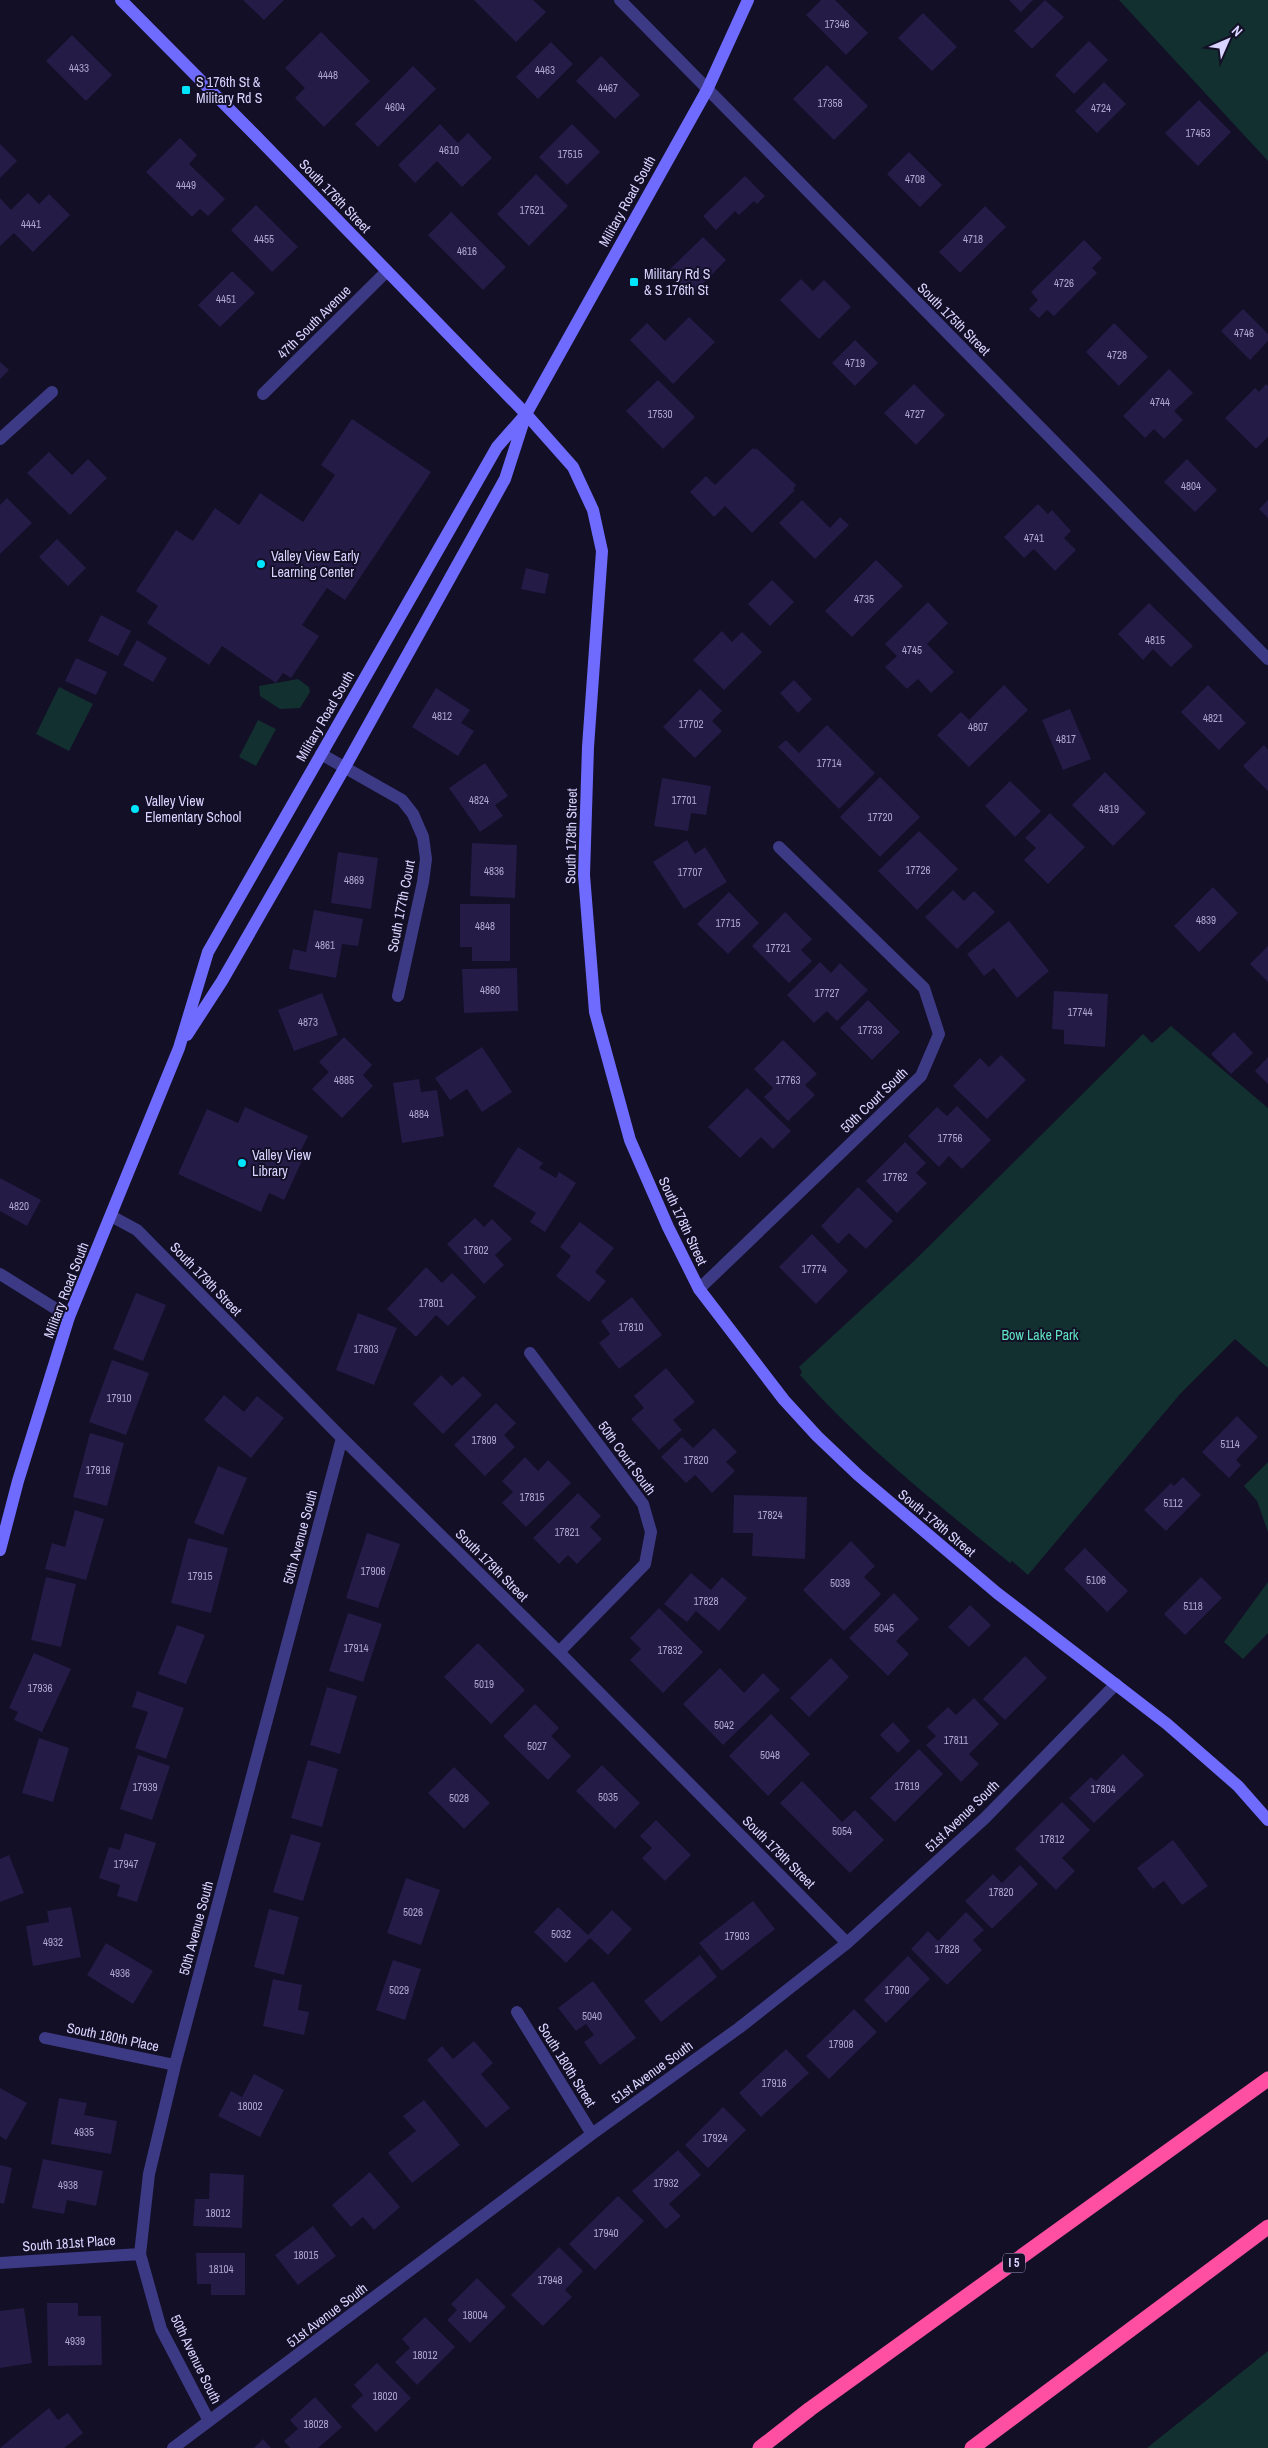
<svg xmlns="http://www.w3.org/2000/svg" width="1268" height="2448" font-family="'Archivo Narrow',sans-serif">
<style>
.green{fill:#12302f}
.building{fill:#241b47}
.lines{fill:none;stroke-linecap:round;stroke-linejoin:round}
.street{stroke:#3d3a85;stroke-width:12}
.secondary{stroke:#6f6bff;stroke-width:12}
.highway{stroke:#ff4fa3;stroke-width:15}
.poi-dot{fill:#00e5ff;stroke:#130f26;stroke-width:2}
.labels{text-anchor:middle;stroke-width:4;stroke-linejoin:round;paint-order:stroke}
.number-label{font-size:11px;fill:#aca6d1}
.shield{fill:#130f26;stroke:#9e99be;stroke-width:1}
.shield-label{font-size:12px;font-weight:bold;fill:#d9d4ff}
.poi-label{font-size:14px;fill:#d9d4ff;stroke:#130f26;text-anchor:start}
.street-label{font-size:14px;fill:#d9d4ff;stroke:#130f26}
.park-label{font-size:14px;fill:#5fe0c0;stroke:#130f26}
</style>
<rect width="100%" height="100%" fill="#130f26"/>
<path class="green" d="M1119,0H1268V161Z
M298,679L309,687L310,692L300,708L280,709L260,696L259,686Z
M59,687L93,704L69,751L36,734Z
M258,720L276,729L256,766L239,757Z
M1171,1026L1268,1108V1368L1235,1339L1180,1394L1028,1575L1012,1561L1010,1563C936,1503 863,1446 800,1375L802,1372L799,1367L914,1261L1143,1034L1152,1043Z
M1268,1462V1532L1257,1501L1244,1486Z
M1268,1582V1633L1243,1659L1224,1642Z
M1268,2351V2448H1147Z"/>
<path class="building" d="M243,0H284L264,20Z
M474,0H533L546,12L516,42Z
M821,0H835L868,33L846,55L806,15Z
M1009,0H1033L1021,12Z
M1045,0L1064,17L1032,49L1014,31Z
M923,13L957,47L932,71L898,38Z
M321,32L370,81L324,127L295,98L305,88L285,68Z
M72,35L112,75L86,101L46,61Z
M1089,41L1108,60L1074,94L1055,75Z
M551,42L573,64L538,99L516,77Z
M601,56L640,95L615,119L576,81Z
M827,65L868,106L834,140L793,99Z
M413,66L436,89L378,147L355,124Z
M1104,82L1126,104L1097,133L1075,111Z
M1199,100L1231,132L1198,166L1165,133Z
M440,124L458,143L468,133L492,158L462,187L437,161L415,183L398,165Z
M572,124L600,152L567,185L539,157Z
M180,138L197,155L189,164L225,199L208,216L200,209L192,217L146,172Z
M0,144L17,161L0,178Z
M909,152L942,185L920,207L887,174Z
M536,174L568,206L529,246L497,214Z
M745,176L765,196L757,204L754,201L739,215L735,211L716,230L703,216Z
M28,193L39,204L49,194L70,215L33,252L14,233L0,246V198L11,210Z
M256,205L298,247L272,272L231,230Z
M985,206L1006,227L960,273L939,252Z
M451,212L506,267L483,290L428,235Z
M703,237L726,260L690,297L666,273Z
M1084,240L1102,258L1092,268L1097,273L1054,316L1047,310L1039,318L1029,309L1038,300L1031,292Z
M232,271L255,293L220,327L198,305Z
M801,279L813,291L824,280L851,307L819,339L780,300Z
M1243,309L1268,334V341L1250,360L1221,331Z
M689,317L715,342L673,384L630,340L647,323L665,341Z
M1114,323L1148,357L1119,386L1086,352Z
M855,340L878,363L855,386L832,363Z
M0,362L9,370L0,379Z
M1169,369L1193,393L1174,411L1183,420L1164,439L1154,429L1145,438L1123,416Z
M658,380L695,417L663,449L626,411Z
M914,384L945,415L916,445L884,413Z
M1266,384L1268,386V437L1256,449L1225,418L1255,388L1259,392Z
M352,419L431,472L345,600L327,588L302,625L319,636L291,678L283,673L276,683L222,646L209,665L147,623L158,606L136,591L176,530L193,541L215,508L239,525L260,493L303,522L335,475L321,465Z
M753,448L755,450L756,448L796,485L793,489L795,490L752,533L725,506L714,517L690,492L706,476L715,485Z
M49,452L72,475L88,459L107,478L70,515L27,473Z
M1187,459L1217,490L1195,512L1164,482Z
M7,498L32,523L0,554V505Z
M802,500L830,528L840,517L849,525L815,559L779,523Z
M1268,500V518L1259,509Z
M1038,504L1048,514L1052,510L1071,531L1064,538L1076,550L1055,571L1034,549L1024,558L1004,537Z
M57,539L86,568L68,586L39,557Z
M876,560L903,586L852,637L825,611Z
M526,568L549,574L545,594L521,589Z
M772,580L794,602L770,626L748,604Z
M928,602L948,623L927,644L954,672L931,693L918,679L907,689L885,667L897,656L885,644Z
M1149,603L1193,646L1171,667L1153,649L1143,660L1118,634Z
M101,615L131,631L118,656L88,641Z
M722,631L732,642L742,632L762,652L724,690L693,660Z
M137,640L167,658L153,682L123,665Z
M76,658L107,672L96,695L65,681Z
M794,680L812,699L798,713L780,693Z
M1004,685L1028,710L969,767L937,735L961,712L969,720Z
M1208,685L1246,723L1219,750L1181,712Z
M436,688L470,710L461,723L474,731L458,756L412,727Z
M700,689L722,711L712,721L722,731L695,758L663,727Z
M1070,709L1091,759L1063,770L1042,720Z
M827,725L875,773L839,809L778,747L786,740L799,753Z
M1264,745L1268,750V791L1243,766Z
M485,763L508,796L495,805L503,816L480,832L449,788Z
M1105,772L1146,813L1113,846L1072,805Z
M880,777L920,817L880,857L840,817Z
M662,778L711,786L706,815L691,813L688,831L654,826Z
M1010,781L1041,811L1015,837L985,806Z
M1050,813L1085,847L1048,884L1024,860L1036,848L1025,838Z
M919,831L958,869L917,910L878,871Z
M687,840L695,854L705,847L727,882L684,909L653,862Z
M472,843L517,845L515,898L470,896Z
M338,852L378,858L371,909L331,903Z
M1213,887L1238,913L1199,952L1174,926Z
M953,890L964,901L974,891L995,912L957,949L925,917Z
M729,892L759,923L728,954L697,924Z
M460,904H510V961H472V947H460Z
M314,910L363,919L358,946L342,944L336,978L289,969L293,949L306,952Z
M785,912L812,939L801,950L812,961L789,983L752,946Z
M1009,921L1049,971L1017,998L994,968L984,976L967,954Z
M1268,946V982L1250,964Z
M820,962L831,973L840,963L868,990L837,1021L827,1011L814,1023L787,995Z
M517,968L518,1011L464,1013L462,969Z
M1054,991L1108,994L1105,1047L1064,1044V1030L1052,1029Z
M322,993L338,1035L294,1051L278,1010Z
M868,1000L900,1032L872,1060L840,1028Z
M1234,1032L1253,1053L1231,1074L1211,1054Z
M344,1037L372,1065L363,1075L373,1086L342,1118L312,1089L329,1072L319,1062Z
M783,1040L817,1074L805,1085L815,1095L788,1121L764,1097L773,1088L754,1069Z
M482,1047L512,1092L482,1112L467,1089L450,1100L435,1078Z
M1001,1055L1026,1080L987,1119L953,1086L980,1058L989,1067Z
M1268,1057V1084L1255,1071Z
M419,1079L421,1092L437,1090L444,1136L402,1143L393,1083Z
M747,1088L791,1131L773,1149L761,1137L740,1158L708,1127Z
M957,1106L991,1140L962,1169L949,1156L939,1167L908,1136L937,1107L947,1116Z
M245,1107L308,1136L301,1150L306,1152L284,1200L269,1193L261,1212L178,1174L207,1109L238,1123Z
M905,1142L926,1163L916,1173L927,1183L897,1213L866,1181Z
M518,1147L543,1163L539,1168L556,1178L559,1172L576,1183L545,1232L530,1222L536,1213L493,1186Z
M0,1178L41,1200L27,1226L0,1211Z
M858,1187L893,1221L866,1249L849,1233L838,1244L821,1226Z
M475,1218L484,1227L492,1219L512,1239L495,1255L504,1265L484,1284L447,1244Z
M580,1222L614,1248L595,1272L606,1281L589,1302L556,1276L571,1256L560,1247Z
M812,1234L848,1271L816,1304L779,1267Z
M426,1267L442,1283L452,1273L476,1297L448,1326L436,1315L416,1337L387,1309Z
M136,1293L166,1305L143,1361L113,1349Z
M632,1297L662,1335L619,1369L599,1343L610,1334L601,1321Z
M358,1313L397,1328L374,1385L336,1370Z
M112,1360L149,1373L126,1435L89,1422Z
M666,1368L695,1402L673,1420L682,1430L659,1450L631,1419L644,1408L634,1396Z
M441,1375L452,1386L463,1376L482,1395L443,1434L413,1404Z
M224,1395L244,1412L257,1396L284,1418L251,1458L204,1420Z
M496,1403L516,1423L504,1435L515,1447L485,1476L454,1445Z
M1237,1416L1258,1437L1236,1460L1241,1465L1229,1478L1202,1452Z
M714,1428L737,1452L726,1462L735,1471L712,1493L695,1475L686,1483L661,1457L682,1437L693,1448Z
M90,1433L124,1443L107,1506L73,1497Z
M525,1457L538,1471L548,1460L571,1483L526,1527L502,1503L513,1492L502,1481Z
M218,1466L247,1478L223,1535L194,1523Z
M1183,1477L1201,1495L1166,1531L1144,1510L1171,1483L1174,1486Z
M578,1493L601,1516L590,1527L602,1539L577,1564L568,1555L559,1564L533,1538Z
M734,1495L807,1497L805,1559L752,1556L753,1533H733Z
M75,1510L104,1519L86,1580L45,1569L52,1543L65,1547Z
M367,1533L400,1544L378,1608L346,1598Z
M188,1538L228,1548L211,1613L171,1603Z
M851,1541L875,1566L864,1577L881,1594L844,1631L803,1590Z
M1085,1548L1128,1591L1107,1612L1064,1569Z
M691,1573L711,1590L722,1577L747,1598L719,1631L696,1611L687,1622L664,1604Z
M46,1577L76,1584L61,1647L31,1640Z
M1201,1577L1222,1598L1185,1635L1164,1614Z
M894,1593L919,1619L896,1641L909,1654L888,1676L849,1638Z
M970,1605L991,1625L969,1647L948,1627Z
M659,1608L703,1652L663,1693L630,1660L641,1649L630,1638Z
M348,1613L382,1624L363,1682L329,1671Z
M177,1625L205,1635L186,1684L158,1674Z
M478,1643L525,1690L491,1724L444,1677Z
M34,1653L71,1669L42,1732L14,1720L18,1712L9,1708Z
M1025,1656L1047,1678L1005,1720L983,1699Z
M831,1658L849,1677L809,1717L790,1698Z
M720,1668L744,1693L763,1673L780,1690L723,1745L683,1704Z
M327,1687L357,1696L340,1754L310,1745Z
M137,1691L184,1708L166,1759L135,1748L148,1712L132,1707Z
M974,1698L999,1724L969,1754L979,1764L961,1782L926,1745L936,1736L927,1727L948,1707L956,1715Z
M535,1704L559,1728L551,1736L571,1756L548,1780L503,1736Z
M771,1714L810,1754L768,1796L729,1756Z
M893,1722L910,1741L898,1753L880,1735Z
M39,1738L69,1748L53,1802L22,1793Z
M919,1749L943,1774L895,1822L870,1798Z
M1123,1754L1144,1775L1094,1823L1069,1798L1091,1777L1096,1781Z
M138,1755L170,1766L152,1820L120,1809Z
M308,1760L338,1769L322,1827L291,1818Z
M602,1765L640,1803L615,1829L576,1791Z
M454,1767L490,1803L464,1829L428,1793Z
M802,1781L842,1822L855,1810L884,1840L850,1873L780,1803Z
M1062,1802L1090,1830L1062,1858L1075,1871L1056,1890L1015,1849Z
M656,1820L691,1855L665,1881L642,1858L652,1848L640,1836Z
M125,1833L156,1843L137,1902L117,1896L120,1885L99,1878L109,1847L120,1850Z
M291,1834L321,1843L303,1901L273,1892Z
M1173,1840L1208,1886L1182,1905L1164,1881L1153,1889L1137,1868Z
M9,1855L24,1893L0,1902V1859Z
M1020,1865L1038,1884L992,1929L965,1901L993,1874L1002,1883Z
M406,1878L440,1890L421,1945L387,1933Z
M753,1901L775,1929L722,1971L699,1943Z
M71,1907L81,1957L33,1966L26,1926L49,1922L47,1911Z
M558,1907L588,1935L612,1910L632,1929L608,1955L590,1938L566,1963L534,1932Z
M269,1909L299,1917L284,1975L254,1967Z
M966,1912L984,1930L973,1940L982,1950L947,1985L911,1949L928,1931L938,1941Z
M106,1943L153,1971L133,2004L87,1975Z
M700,1955L717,1977L661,2022L644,2001Z
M908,1956L930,1979L886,2023L864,2000Z
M393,1960L421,1969L405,2020L376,2010Z
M273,1979L302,1985L298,2010L309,2012L304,2035L263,2026Z
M593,1981L636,2038L600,2065L584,2042L594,2035L586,2024L576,2031L558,2008Z
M854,2009L877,2032L829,2079L806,2056Z
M474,2041L493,2063L481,2074L510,2108L486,2128L427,2060L442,2046L453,2059Z
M786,2049L809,2073L761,2117L739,2093Z
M254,2074L284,2090L260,2137L218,2116L231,2091L242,2097Z
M0,2088L27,2103L6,2140L0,2136Z
M59,2098L87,2103L84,2115L117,2121L111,2154L51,2144Z
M424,2100L460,2145L412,2183L388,2153L416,2131L403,2116Z
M723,2107L746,2130L708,2168L685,2145Z
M678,2150L701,2175L669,2204L681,2216L666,2229L632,2191Z
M43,2159L103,2171L96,2206L67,2200L64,2214L32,2208Z
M0,2165L12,2168L4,2204L0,2203Z
M370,2172L400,2207L374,2230L363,2217L351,2227L332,2205Z
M210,2173L244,2175L242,2228L193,2226L195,2199H209Z
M618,2196L644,2221L595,2270L569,2244Z
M313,2226L336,2256L298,2285L275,2255Z
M559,2247L583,2271L565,2290L572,2297L543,2326L511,2295Z
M196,2253H245V2295H211V2284H197Z
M477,2278L506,2307L470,2343L447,2320L457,2310L451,2304Z
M47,2303H78V2316H101L102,2365L48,2366Z
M24,2308L32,2363L0,2368V2311Z
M425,2317L455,2347L417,2385L395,2362L410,2348L402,2339Z
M377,2363L411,2398L376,2432L351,2406L363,2395L354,2385Z
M315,2397L342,2427L318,2448H290L284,2441L298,2429L290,2420Z
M49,2408L58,2420L68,2413L83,2433L64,2448H0Z
M263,2439L271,2448H254Z"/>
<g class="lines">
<path class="street" d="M620,0L1268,659
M263,394L387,271
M0,439L52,392
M321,754L402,800L413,814L423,837L426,859L423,882L398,996
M111,1216L137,1230L342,1438L559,1652L847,1943
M0,1274L69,1317
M699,1289L921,1076L939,1034L924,988L779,847
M530,1353L643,1504L651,1532L645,1564L559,1652
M517,2012L592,2134
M45,2038L175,2065
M0,2263L140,2254
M209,2421L161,2329L140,2254L149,2174L175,2065L342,1438
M173,2448L592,2134L739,2028L847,1943L985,1818L1116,1684"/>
<path class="secondary" d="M121,0L255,135L526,414L573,467L593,510L602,551L588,747L584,875L595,1012L630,1140L668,1227L699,1289L784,1400L817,1436L858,1475L997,1593L1167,1724L1238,1786L1268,1820
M187,1035L222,981L345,767L505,479L526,414L707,90L748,0
M0,1550L18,1481L69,1317L179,1048L208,952L497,447L526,414"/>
<path class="highway" d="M760,2448L810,2409L1268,2079
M972,2448L1268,2227"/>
</g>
<g class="poi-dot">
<rect x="181" y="85" width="10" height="10" rx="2.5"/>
<rect x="629" y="277" width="10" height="10" rx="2.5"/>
<circle cx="261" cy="564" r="5"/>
<circle cx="135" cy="809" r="5"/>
<circle cx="242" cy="1163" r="5"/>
</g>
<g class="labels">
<g class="number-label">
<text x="837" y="28">17346</text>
<text x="79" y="72">4433</text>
<text x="545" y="74">4463</text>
<text x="328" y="79">4448</text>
<text x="608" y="92">4467</text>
<text x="830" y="107">17358</text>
<text x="395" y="111">4604</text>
<text x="1101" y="112">4724</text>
<text x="1198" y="137">17453</text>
<text x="449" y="154">4610</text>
<text x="570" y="158">17515</text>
<text x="915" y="183">4708</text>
<text x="186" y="189">4449</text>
<text x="532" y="214">17521</text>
<text x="31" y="228">4441</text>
<text x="264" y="243">4455</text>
<text x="973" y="243">4718</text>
<text x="467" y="255">4616</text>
<text x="1064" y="287">4726</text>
<text x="226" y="303">4451</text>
<text x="1244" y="337">4746</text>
<text x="1117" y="359">4728</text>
<text x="855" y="367">4719</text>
<text x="1160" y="406">4744</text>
<text x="660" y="418">17530</text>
<text x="915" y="418">4727</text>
<text x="1191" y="490">4804</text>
<text x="1034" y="542">4741</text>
<text x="864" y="603">4735</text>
<text x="1155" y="644">4815</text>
<text x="912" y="654">4745</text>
<text x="442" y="720">4812</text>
<text x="1213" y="722">4821</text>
<text x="691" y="728">17702</text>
<text x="978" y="731">4807</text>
<text x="1066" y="743">4817</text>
<text x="829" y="767">17714</text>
<text x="479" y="804">4824</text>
<text x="684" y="804">17701</text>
<text x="1109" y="813">4819</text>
<text x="880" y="821">17720</text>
<text x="918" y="874">17726</text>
<text x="494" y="875">4836</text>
<text x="690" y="876">17707</text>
<text x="354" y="884">4869</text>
<text x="1206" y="924">4839</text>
<text x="728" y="927">17715</text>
<text x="485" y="930">4848</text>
<text x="325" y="949">4861</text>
<text x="778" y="952">17721</text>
<text x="490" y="994">4860</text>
<text x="827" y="997">17727</text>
<text x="1080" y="1016">17744</text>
<text x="308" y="1026">4873</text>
<text x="870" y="1034">17733</text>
<text x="344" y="1084">4885</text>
<text x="788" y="1084">17763</text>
<text x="419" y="1118">4884</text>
<text x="950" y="1142">17756</text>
<text x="895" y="1181">17762</text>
<text x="19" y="1210">4820</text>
<text x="476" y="1254">17802</text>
<text x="814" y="1273">17774</text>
<text x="431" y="1307">17801</text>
<text x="631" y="1331">17810</text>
<text x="366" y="1353">17803</text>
<text x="119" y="1402">17910</text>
<text x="484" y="1444">17809</text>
<text x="1230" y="1448">5114</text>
<text x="696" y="1464">17820</text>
<text x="98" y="1474">17916</text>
<text x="532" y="1501">17815</text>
<text x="1173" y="1507">5112</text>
<text x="770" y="1519">17824</text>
<text x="567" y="1536">17821</text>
<text x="373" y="1575">17906</text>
<text x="200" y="1580">17915</text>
<text x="1096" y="1584">5106</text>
<text x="840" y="1587">5039</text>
<text x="706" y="1605">17828</text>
<text x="1193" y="1610">5118</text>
<text x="884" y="1632">5045</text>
<text x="356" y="1652">17914</text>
<text x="670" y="1654">17832</text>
<text x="484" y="1688">5019</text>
<text x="40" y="1692">17936</text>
<text x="724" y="1729">5042</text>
<text x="956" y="1744">17811</text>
<text x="537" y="1750">5027</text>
<text x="770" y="1759">5048</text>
<text x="907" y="1790">17819</text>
<text x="145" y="1791">17939</text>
<text x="1103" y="1793">17804</text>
<text x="608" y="1801">5035</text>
<text x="459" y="1802">5028</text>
<text x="842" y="1835">5054</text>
<text x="1052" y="1843">17812</text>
<text x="126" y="1868">17947</text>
<text x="1001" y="1896">17820</text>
<text x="413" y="1916">5026</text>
<text x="561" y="1938">5032</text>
<text x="737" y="1940">17903</text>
<text x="53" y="1946">4932</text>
<text x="947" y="1953">17828</text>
<text x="120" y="1977">4936</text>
<text x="399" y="1994">5029</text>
<text x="897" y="1994">17900</text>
<text x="592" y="2020">5040</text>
<text x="841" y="2048">17908</text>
<text x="774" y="2087">17916</text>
<text x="250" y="2110">18002</text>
<text x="84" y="2136">4935</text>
<text x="715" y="2142">17924</text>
<text x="666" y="2187">17932</text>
<text x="68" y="2189">4938</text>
<text x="218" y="2217">18012</text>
<text x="606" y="2237">17940</text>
<text x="306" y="2259">18015</text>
<text x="221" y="2273">18104</text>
<text x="550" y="2284">17948</text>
<text x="475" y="2319">18004</text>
<text x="75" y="2345">4939</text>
<text x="425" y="2359">18012</text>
<text x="385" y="2400">18020</text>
<text x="316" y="2428">18028</text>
</g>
<rect class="shield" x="1003" y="2253.5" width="22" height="19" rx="4"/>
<g class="shield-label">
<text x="1014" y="2267">I 5</text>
</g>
<g class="poi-label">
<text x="196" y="87">S 176th St &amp;<tspan x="196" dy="16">Military Rd S</tspan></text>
<text x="644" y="279">Military Rd S<tspan x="644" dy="16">&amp; S 176th St</tspan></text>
<text x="271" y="561">Valley View Early<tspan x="271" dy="16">Learning Center</tspan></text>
<text x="145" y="806">Valley View<tspan x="145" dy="16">Elementary School</tspan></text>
<text x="252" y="1160">Valley View<tspan x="252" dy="16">Library</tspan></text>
</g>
<g class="street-label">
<text transform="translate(335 196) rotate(46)" y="5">South 176th Street</text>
<text transform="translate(627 201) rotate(-61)" y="5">Military Road South</text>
<text transform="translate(954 319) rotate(45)" y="5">South 175th Street</text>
<text transform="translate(314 322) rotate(-45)" y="5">47th South Avenue</text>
<text transform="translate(325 716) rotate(-60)" y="5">Military Road South</text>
<text transform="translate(571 836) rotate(-89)" y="5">South 178th Street</text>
<text transform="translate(401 906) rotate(-79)" y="5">South 177th Court</text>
<text transform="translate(874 1100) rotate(-44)" y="5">50th Court South</text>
<text transform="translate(683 1221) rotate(65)" y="5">South 178th Street</text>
<text transform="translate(206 1279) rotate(46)" y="5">South 179th Street</text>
<text transform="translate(66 1290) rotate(-69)" y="5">Military Road South</text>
<text transform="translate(627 1458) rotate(54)" y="5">50th Court South</text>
<text transform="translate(937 1523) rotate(40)" y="5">South 178th Street</text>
<text transform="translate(300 1537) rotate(-75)" y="5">50th Avenue South</text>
<text transform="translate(492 1565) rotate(45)" y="5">South 179th Street</text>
<text transform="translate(962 1816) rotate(-44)" y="5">51st Avenue South</text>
<text transform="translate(779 1852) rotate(45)" y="5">South 179th Street</text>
<text transform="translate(196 1928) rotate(-75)" y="5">50th Avenue South</text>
<text transform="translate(113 2037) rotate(12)" y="5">South 180th Place</text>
<text transform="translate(567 2065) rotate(58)" y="5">South 180th Street</text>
<text transform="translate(652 2072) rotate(-36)" y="5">51st Avenue South</text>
<text transform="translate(69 2243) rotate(-4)" y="5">South 181st Place</text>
<text transform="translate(327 2315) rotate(-37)" y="5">51st Avenue South</text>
<text transform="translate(196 2359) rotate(64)" y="5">50th Avenue South</text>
</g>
<g class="park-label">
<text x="1040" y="1340">Bow Lake Park</text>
</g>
</g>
<g transform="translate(1228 40) rotate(45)" stroke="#130f26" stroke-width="4" paint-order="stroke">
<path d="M0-4L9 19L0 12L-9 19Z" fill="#d9d4ff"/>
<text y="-8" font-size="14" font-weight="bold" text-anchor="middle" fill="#d9d4ff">N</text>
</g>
</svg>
